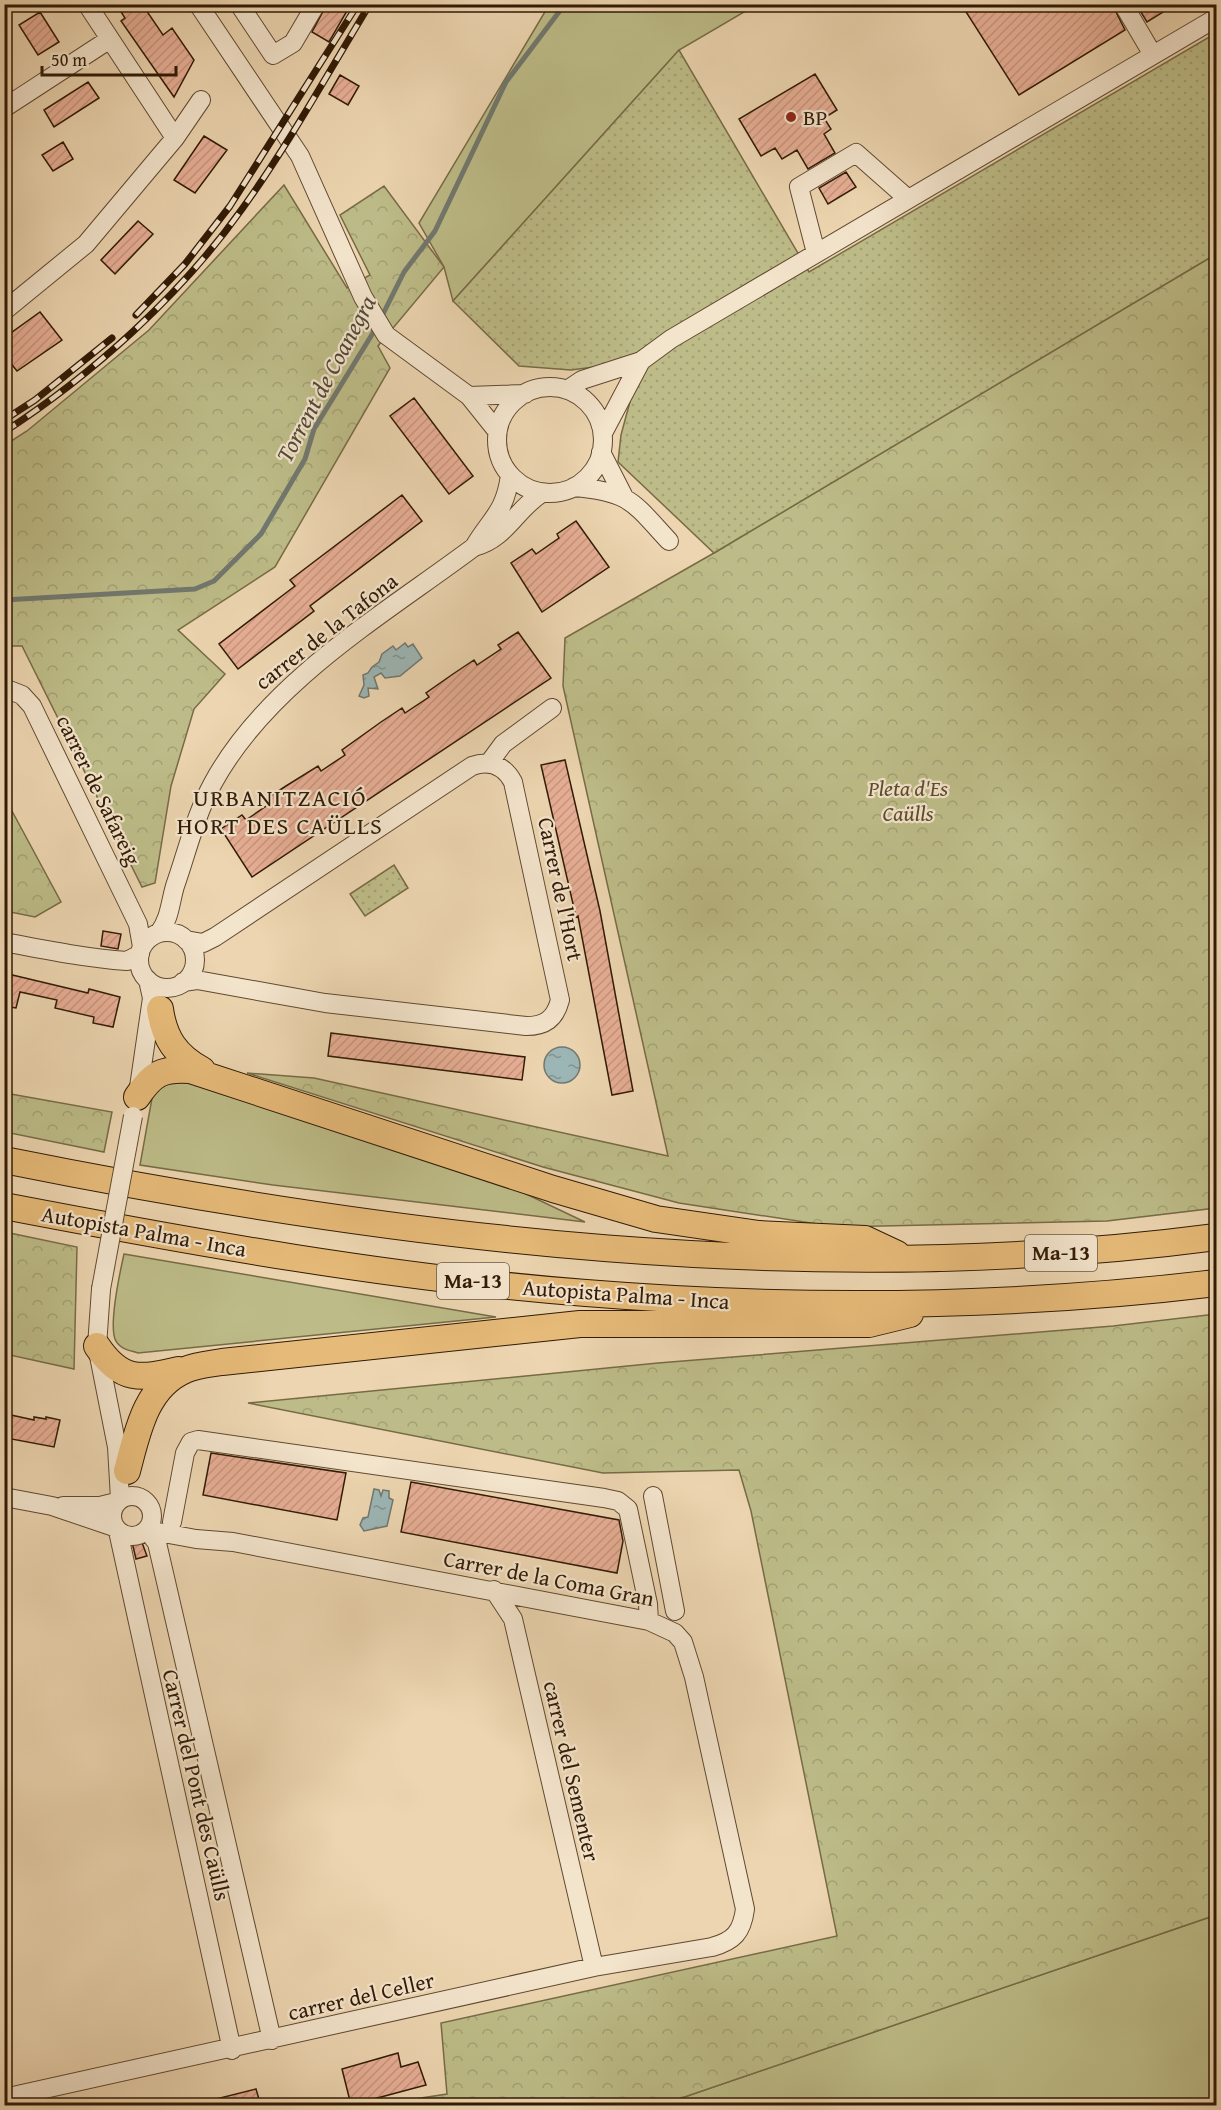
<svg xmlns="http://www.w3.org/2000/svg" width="1221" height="2110" font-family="'Gentium Book Plus',serif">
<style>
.grass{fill:#bdbc88;stroke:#776b46;stroke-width:1.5}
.forest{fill:url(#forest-crowns);stroke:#776b46;stroke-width:1.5}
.park{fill:url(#park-dots);stroke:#776b46;stroke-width:1.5}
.water{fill:url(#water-ripples);stroke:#71786f;stroke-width:1.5}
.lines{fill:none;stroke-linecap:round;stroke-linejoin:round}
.stream{stroke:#71786f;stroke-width:5}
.building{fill:url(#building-hatch);stroke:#311a05;stroke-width:1.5}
.minor-casing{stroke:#604930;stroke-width:20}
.highway-casing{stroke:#311a05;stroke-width:28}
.minor{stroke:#f3e4cc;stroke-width:18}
.highway{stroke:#e6ba78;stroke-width:26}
.rail-casing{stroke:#311a05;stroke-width:7}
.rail{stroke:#f3e4cc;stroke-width:4.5;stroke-dasharray:14;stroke-linecap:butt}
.minor-bridge-casing{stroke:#604930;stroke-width:20;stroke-linecap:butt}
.minor-bridge{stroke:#f3e4cc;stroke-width:18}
.poi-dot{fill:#8f2418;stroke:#f3e4cc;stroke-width:2}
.labels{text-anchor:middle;stroke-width:4.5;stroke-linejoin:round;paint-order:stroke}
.shield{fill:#f3e4cc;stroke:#6b5741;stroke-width:1.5}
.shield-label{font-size:21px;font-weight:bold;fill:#311a05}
.poi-label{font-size:22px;fill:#311a05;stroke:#f3e4cc;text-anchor:start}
.street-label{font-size:22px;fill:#311a05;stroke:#f3e4cc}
.park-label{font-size:22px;font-style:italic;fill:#5b4b2c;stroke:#f3e4cc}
.water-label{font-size:24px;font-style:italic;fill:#51493a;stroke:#f3e4cc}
.neighbourhood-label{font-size:24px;letter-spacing:1.5px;fill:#311a05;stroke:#f3e4cc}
</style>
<defs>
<pattern id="forest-crowns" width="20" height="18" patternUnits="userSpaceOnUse" patternTransform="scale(1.5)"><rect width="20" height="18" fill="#bdbc88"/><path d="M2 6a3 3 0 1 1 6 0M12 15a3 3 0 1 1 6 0" fill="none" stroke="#a3a174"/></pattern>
<pattern id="park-dots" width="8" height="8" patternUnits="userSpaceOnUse" patternTransform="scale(1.5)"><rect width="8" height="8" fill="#bdbc88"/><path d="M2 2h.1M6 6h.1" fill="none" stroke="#a3a174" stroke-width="1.8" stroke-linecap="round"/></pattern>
<pattern id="water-ripples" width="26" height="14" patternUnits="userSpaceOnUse" patternTransform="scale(1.5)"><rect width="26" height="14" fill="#9cb6b5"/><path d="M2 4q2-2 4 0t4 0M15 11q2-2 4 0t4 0" fill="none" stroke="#809391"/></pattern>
<pattern id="building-hatch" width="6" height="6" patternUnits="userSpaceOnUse" patternTransform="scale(1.5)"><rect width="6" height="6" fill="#e7ae95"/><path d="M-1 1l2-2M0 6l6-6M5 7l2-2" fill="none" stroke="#c7957f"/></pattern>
</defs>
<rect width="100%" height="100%" fill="#ecd5b0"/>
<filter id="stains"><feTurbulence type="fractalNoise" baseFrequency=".00333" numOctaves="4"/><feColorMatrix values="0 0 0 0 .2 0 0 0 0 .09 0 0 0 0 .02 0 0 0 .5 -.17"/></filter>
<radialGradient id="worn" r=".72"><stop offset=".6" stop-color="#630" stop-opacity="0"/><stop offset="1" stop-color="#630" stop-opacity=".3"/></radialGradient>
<path class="grass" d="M549,5H756L679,50L453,301L444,267L419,223Z
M181,1080L505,1184L585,1222L273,1185L140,1165L152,1098L163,1083Z
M124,1254L496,1317L138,1353C129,1350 119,1349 115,1339C109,1322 120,1272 124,1254Z
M1216,1915V2105H661Z"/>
<path class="forest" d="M284,185L347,288L370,275L340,215L384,186L444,267L378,346L390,368L275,567L178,630L225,674L194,709L171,786L155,883L142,887L22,646H5V445L27,431L149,330Z
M1216,254V1208L1107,1221L837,1227L679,1203L543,1167L247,1073L314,1078L668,1156L563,686L565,638L714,553Z
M5,798L61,902L35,917L5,911Z
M5,1093L112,1112L104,1152L5,1132Z
M5,1232L77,1247L74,1369L5,1354Z
M1216,1314V1915L661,2105H375L447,2094L441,2023L837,1936L751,1511L739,1470L603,1473L248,1403L658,1363L1113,1326Z"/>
<path class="park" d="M1216,33V254L714,553L618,462L621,435L641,361L571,370L519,366L453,301L679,50L809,272Z
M394,865L408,888L365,916L350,894Z"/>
<path class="water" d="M405,643L408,647L413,644L422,658L400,676L385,678L381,673L374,677L378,689L368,688L369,696L364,698L359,696L364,685L363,675L368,673L372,667L379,662L382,654L393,646L396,650Z
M544 1065a18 18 0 1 1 36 0a18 18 0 1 1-36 0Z
M374,1489L379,1490L381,1496L383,1490L389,1491V1498L393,1500L387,1526L364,1531L360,1525L363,1518L368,1517Z"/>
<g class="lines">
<path class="stream" d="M380,320L404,272L435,231L506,82L565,4
M4,600L195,589L214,581L261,534L305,459L314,429L376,328"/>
</g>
<path class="building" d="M116,4H142L163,35L172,28L194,60L174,97L121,21L125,18Z
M327,4H351L329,42L312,32Z
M961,4H1112L1125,30L1019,95Z
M1136,4H1176L1147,22Z
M40,12L59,42L38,55L19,25Z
M815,74L837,110L824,118L831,129L824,134L835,153L808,169L797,150L782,159L775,148L761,156L739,119Z
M340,75L359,86L348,105L329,94Z
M88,82L99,98L54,127L44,110Z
M204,136L227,150L195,193L174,180Z
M63,142L73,159L53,171L42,155Z
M846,172L856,187L828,204L819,188Z
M138,221L153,234L115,274L101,260Z
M40,312L62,340L17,371L4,355V338Z
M414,398L473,476L449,494L390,416Z
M402,495L422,521L310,606L314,611L238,669L219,644L295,586L290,580Z
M576,521L609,567L542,612L511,563L532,549L536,554L559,538L557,534Z
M518,632L551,678L252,877L221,829L242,815L246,820L269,804L266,799L286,786L318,766L321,771L345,755L342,750L381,722L402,708L405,713L429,697L426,693L453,674L474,660L477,665L501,649L498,645Z
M565,760L600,911L633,1091L612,1095L578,916L576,917L541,765Z
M103,931L121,934L118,949L101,946Z
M4,973L88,993L89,989L120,997L113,1027L93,1023L94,1017L55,1008L57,1000L20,992L16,1008L4,1006Z
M331,1033L525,1057L522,1080L328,1056Z
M11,1415L34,1420V1417L46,1419V1417L60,1420L54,1447L6,1438Z
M211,1453L346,1473L337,1520L203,1495Z
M411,1482L619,1520L623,1541L617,1573L401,1532Z
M141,1540L147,1556L136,1559L132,1542Z
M398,2053L401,2067L418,2062L426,2085L351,2105L342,2069Z
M256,2089L261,2106H213L212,2100Z"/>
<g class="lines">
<defs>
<path id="minor" d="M87,4L175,138
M198,4L300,156L363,297L386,335L469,396L497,431
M239,4L273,55L293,43L316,4
M1123,4L1153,55
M4,108L110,39
M816,253L799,187L856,153L907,198
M4,311L86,244L175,138L201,100
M497 440a53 53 0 1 1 106 0a53 53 0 1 1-106 0Z
M567,390L582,380L641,361L671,339L1216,18
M469,396L525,394
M603,433L641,361
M601,452L623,495
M574,487C630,492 632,501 669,541
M474,547C491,518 505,513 510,475
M4,688L22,695L32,706L138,924L142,947
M489,763L503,744L552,708
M139 960a28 28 0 1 1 56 0a28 28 0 1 1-56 0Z
M159,933C170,918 170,903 175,886C187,852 195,816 213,783C268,682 383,615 474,547C506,539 516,509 542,493
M4,942C46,950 86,958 127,961L140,954
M183,982L197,980L325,1003L526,1026C545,1026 555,1019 560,1000L513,782C504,765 489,760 472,766L215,937L203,943L186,940
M138,1094L152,998L148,980
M101,1289L97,1346L117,1447L120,1499
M112 1516a20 20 0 1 1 40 0a20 20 0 1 1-40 0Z
M653,1496L675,1611
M4,1497L52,1506L114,1527
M63,1506H100L116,1502
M172,1522L185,1453L191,1442L198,1440L604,1498L618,1501L628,1509L648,1604L649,1621
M147,1530L157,1543L272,2040
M118,1531L232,2050
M494,1590L513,1619L594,1967
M4,2098L594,1967L712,1947C734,1941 742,1932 745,1909L694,1677L683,1642L675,1633L649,1621L233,1542L196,1539L147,1530"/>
<path id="highway" d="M160,1009C164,1038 176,1056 202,1070
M137,1097C152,1074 162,1068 190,1070L553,1189L656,1219L759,1234L865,1239L897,1254
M4,1160C401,1240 813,1290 1216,1237
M4,1206C197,1243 391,1278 586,1293C796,1310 1007,1308 1216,1283
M97,1346C121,1382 140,1379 179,1370
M127,1471C137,1434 145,1387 185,1370C196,1365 210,1364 222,1362L580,1324H869L910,1314"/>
</defs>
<use href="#minor" class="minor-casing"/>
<use href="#highway" class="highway-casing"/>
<use href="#minor" class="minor"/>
<use href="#highway" class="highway"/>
<defs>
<path id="rail" d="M136,315L185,264L230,206L358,4
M4,420L35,400L112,338
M4,432C92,375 181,295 242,209C289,144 328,73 370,4"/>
</defs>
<use href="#rail" class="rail-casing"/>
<use href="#rail" class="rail"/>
<defs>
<path id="minor-bridge" d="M101,1289L133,1116"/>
</defs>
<use href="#minor-bridge" class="minor-bridge-casing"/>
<use href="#minor-bridge" class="minor-bridge"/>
</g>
<circle class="poi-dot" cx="791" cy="117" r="6"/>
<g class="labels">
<g class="shield">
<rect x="1025" y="1235" width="72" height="36" rx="4.5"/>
<rect x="437" y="1263" width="72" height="36" rx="4.5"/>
</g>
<g class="shield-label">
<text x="1061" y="1260">Ma-13</text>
<text x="473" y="1288">Ma-13</text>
</g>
<g class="poi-label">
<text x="803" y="125">BP</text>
</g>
<g class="street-label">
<text transform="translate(326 631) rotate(-38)" y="8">carrer de la Tafona</text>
<text transform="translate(99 790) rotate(64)" y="8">carrer de Safareig</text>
<text transform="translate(561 889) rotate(78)" y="8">Carrer de l'Hort</text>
<text transform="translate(144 1231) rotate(10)" y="8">Autopista Palma - Inca</text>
<text transform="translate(626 1294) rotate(4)" y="8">Autopista Palma - Inca</text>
<text transform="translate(549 1578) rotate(11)" y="8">Carrer de la Coma Gran</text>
<text transform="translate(572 1771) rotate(77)" y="8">carrer del Sementer</text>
<text transform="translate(197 1785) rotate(77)" y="8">Carrer del Pont des Caülls</text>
<text transform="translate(361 1996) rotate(-13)" y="8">carrer del Celler</text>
</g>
<g class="park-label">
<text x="908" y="796">Pleta d'Es<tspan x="908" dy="25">Caülls</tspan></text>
</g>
<g class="water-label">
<text transform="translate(326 379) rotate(-62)" y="8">Torrent de Coanegra</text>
</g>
<g class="neighbourhood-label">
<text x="280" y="806">URBANITZACIÓ<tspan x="280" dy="28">HORT DES CAÜLLS</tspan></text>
</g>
</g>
<rect width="1221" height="2110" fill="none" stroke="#ecd5b0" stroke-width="24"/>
<rect x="6" y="6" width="1209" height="2098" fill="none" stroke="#311a05" stroke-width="3"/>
<rect x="12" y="12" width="1197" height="2086" fill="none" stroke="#311a05" stroke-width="1.5"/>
<path d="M42 66v9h134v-9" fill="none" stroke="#311a05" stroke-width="3"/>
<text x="51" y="66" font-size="18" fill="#311a05" stroke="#f3e4cc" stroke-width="4.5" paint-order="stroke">50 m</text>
<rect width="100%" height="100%" filter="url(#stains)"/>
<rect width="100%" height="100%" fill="url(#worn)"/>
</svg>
